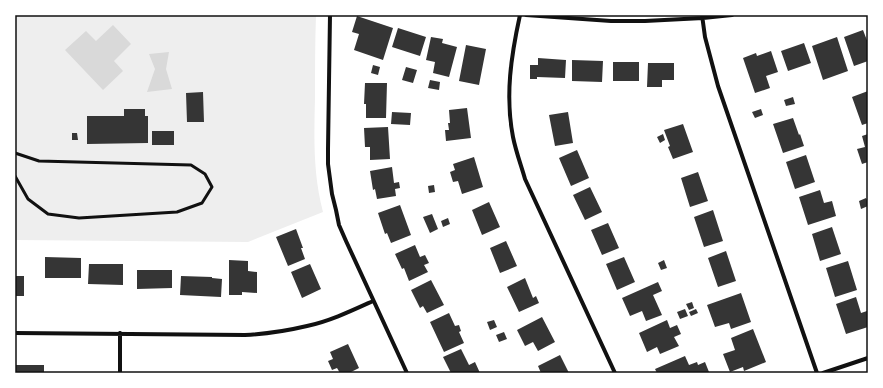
<svg xmlns="http://www.w3.org/2000/svg" width="883" height="388" font-family="'Noto Sans',sans-serif">
<style>
.green{fill:#eee}
.water{fill:#d9d9d9}
.building{fill:#353535}
.lines{fill:none;stroke-linecap:round;stroke-linejoin:round}
.service{stroke:#111;stroke-width:3}
.minor{stroke:#111;stroke-width:4}
.neatline{fill:none;stroke:#111;stroke-width:1.5}
</style>
<rect width="100%" height="100%" fill="#fff"/>
<path class="green" d="M15,15H316C315,43 315,71 315,98C314,138 313,174 323,212L248,242L15,240Z"/>
<path class="water" d="M113,25L131,44L114,61L123,71L103,90L65,50L86,31L96,41Z
M169,52L166,69L172,89L147,92L155,69L149,54Z"/>
<path class="building" d="M357,16L393,28L383,60L354,50L359,34L352,32Z
M398,28L426,37L420,56L392,47Z
M863,30L868,43V61L854,66L844,37Z
M431,37L443,39L442,43L457,47L449,77L433,73L435,62L426,60Z
M837,37L848,71L823,80L812,46Z
M804,43L811,63L788,71L781,51Z
M466,45L486,49L479,85L459,81Z
M771,51L778,72L766,76L770,88L755,93L743,58L756,53L757,56Z
M538,58L566,60L565,78L537,77V79H530V65H538Z
M572,60L603,61L602,82L572,81Z
M613,62H639V81H613Z
M648,63H674V80H662V87H647Z
M373,65L380,67L378,75L371,73Z
M406,67L417,70L413,83L402,80Z
M430,80L440,82L439,90L428,88Z
M365,83H387L386,118H366V104H364Z
M868,91V123L862,125L852,97Z
M203,92L204,122H187L186,93Z
M793,97L795,104L786,106L784,100Z
M467,108L471,138L446,141L445,130H449L448,123H450L449,110Z
M124,109H145V116H148V143L87,144V116H124Z
M761,109L763,115L755,118L752,112Z
M392,112L411,113L410,125L391,124Z
M568,112L573,143L555,146L549,115Z
M793,118L799,135L800,134L804,146L783,153L773,124Z
M683,124L693,152L673,159L668,147L670,146L664,130Z
M388,127L390,159L370,160V147H365L364,128Z
M152,131H174V145H152Z
M72,133H77L78,140H72Z
M663,134L665,140L660,143L657,137Z
M868,134V162L862,164L857,149L865,147L862,136Z
M577,150L589,178L571,186L559,158Z
M806,155L815,182L795,189L786,162Z
M474,157L483,187L462,194L458,181L453,182L450,172L455,170L453,164Z
M392,167L394,183L399,182L400,188L395,189L396,196L377,199L375,189L373,190L370,171Z
M698,172L708,201L690,207L681,178Z
M434,185L435,192L429,193L428,186Z
M590,187L602,212L585,220L573,195Z
M820,190L824,203L832,201L836,216L808,225L799,197Z
M866,198L868,202V206L861,209L859,201Z
M489,202L500,227L482,235L472,210Z
M400,205L411,235L391,243L387,233L385,234L378,213Z
M713,210L723,241L704,247L694,217Z
M432,214L438,229L430,233L423,217Z
M448,218L450,224L443,227L441,221Z
M608,223L619,248L602,255L591,230Z
M832,227L841,254L820,261L812,234Z
M296,229L303,248H301L305,259L288,266L276,237Z
M506,241L517,266L500,273L490,248Z
M415,245L420,257L425,255L429,263L424,265L428,272L409,281L404,268L402,269L395,254Z
M726,251L736,281L718,287L708,258Z
M45,257L81,258V278H45Z
M624,257L635,282L617,290L606,264Z
M229,260L248,261V271L257,272V293L242,292V295H229Z
M664,260L667,268L661,270L658,263Z
M848,261L857,290L835,297L826,268Z
M89,264H123V285L88,284Z
M310,264L321,289L302,298L291,272Z
M137,270H172V288L137,289Z
M15,276H24V296H15Z
M181,276L212,277V278L222,279L221,297L180,295Z
M525,278L533,298L536,296L539,303L519,312L507,287Z
M431,280L444,305L427,313L423,306L420,308L411,290Z
M658,282L662,291L653,295L662,315L646,321L642,311L630,316L622,298Z
M741,293L751,322L731,329L729,323L715,327L707,305Z
M856,297L861,313L867,311L868,327L846,334L836,304Z
M692,302L694,308L689,310L686,304Z
M685,309L688,316L680,319L677,312Z
M696,309L698,313L691,316L689,312Z
M449,313L455,326L459,325L461,331L459,332L464,343L444,352L430,322Z
M542,317L555,342L538,351L533,342L525,346L517,330Z
M494,320L497,327L490,330L487,322Z
M667,320L670,328L677,325L681,334L674,337L679,346L660,354L657,347L647,352L639,333Z
M753,329L766,362L744,371L743,367L730,372L723,354L735,350L731,338Z
M504,332L507,339L499,342L496,335Z
M348,344L359,368L349,373H340L337,368L332,370L328,361L333,359L330,352Z
M461,349L469,365L475,362L480,373H451L443,357Z
M560,355L569,373H541L538,366Z
M685,356L689,365L697,362L698,365L705,362L709,372L706,373H657L655,369Z
M15,365H44V373H15Z"/>
<g class="lines">
<path class="service" d="M15,153L39,161L191,165L205,174L212,187L202,203L177,212L79,218L48,214L28,199L15,176"/>
<path class="minor" d="M330,15L328,149V164L332,194L336,210L339,225L346,241L407,373
M520,15C511,56 505,96 513,137C516,152 521,165 525,179L615,373
M526,15L611,21H645L703,18L732,15
M702,15L705,37L718,86L817,373
M15,333L245,335C266,334 286,331 307,326C330,321 351,311 373,301
M120,333V373
M823,373L868,358"/>
</g>
<rect width="883" height="388" fill="none" stroke="#ffffff" stroke-width="32"/>
<rect x="16" y="16" width="851" height="356" class="neatline"/>
</svg>
